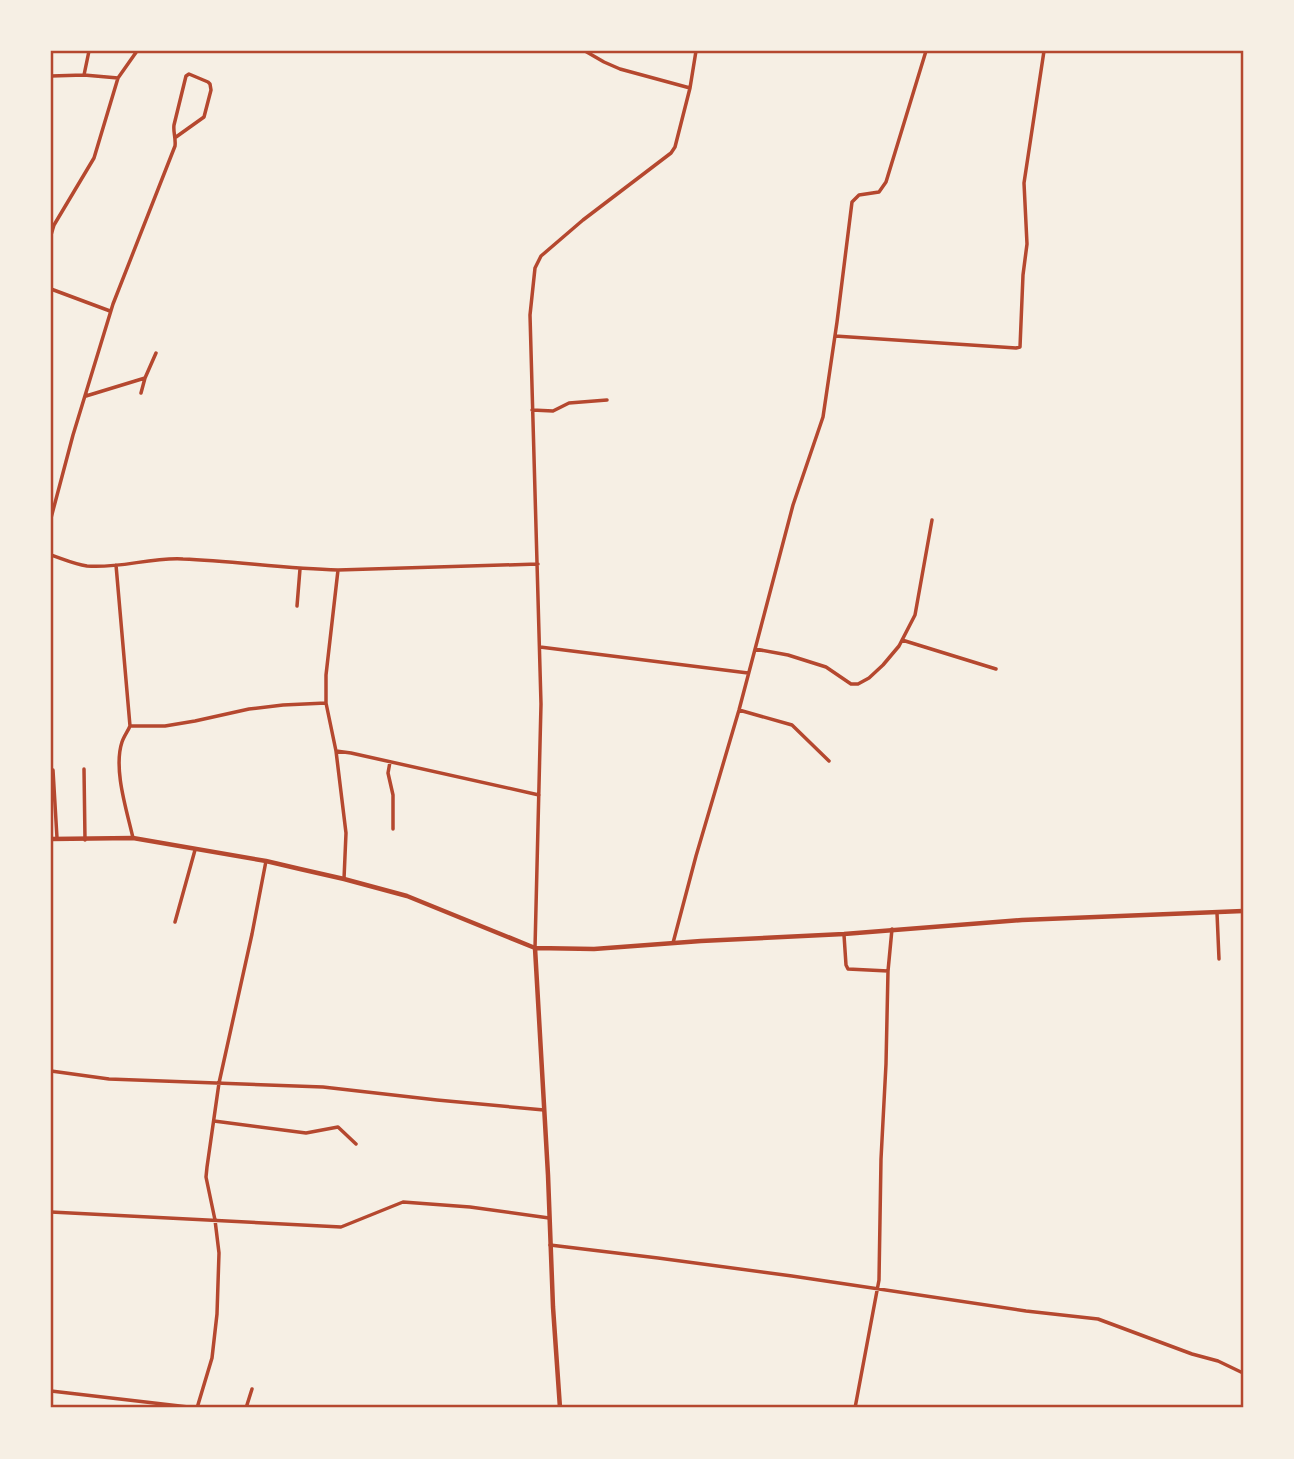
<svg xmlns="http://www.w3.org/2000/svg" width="1294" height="1459" font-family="'Source Serif 4',serif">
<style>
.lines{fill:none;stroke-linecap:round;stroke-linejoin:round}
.minor{stroke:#b5482f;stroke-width:3.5}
.tertiary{stroke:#b5482f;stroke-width:4.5}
.neatline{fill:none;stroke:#b5482f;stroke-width:2.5}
</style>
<rect width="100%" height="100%" fill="#f6efe4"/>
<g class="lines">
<path class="minor" d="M585,51L604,62L620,69L690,88
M84,75L118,78L137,51
M51,76L84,75L89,51
M51,235L54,225L94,158L118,78
M51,289L110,311
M835,336L1016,348L1020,347L1023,275L1027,244L1024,183L1044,51
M141,393L145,378L156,353
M86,396L145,378
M532,410L553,411L569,403L607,400
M51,518L73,435L113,304L175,146C176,138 173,132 174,125L186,76L189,74L208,82L210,84L211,90L204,117L176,137
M51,555C63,559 74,564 87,566C119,569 151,557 183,559C235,561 286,569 338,570
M116,565L130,726C128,731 124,736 122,742C113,769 127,811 133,838
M297,606L300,569
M902,640L996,669
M540,647L748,673
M755,649L788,655L826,667L851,684H858L869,678L883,665L899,646L915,615L932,520
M739,710L792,725L829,761
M131,726H165L195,721L249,709L283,705L326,703
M336,751L351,753L539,795
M390,762L388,773L393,795V829
M84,769L85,840
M53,770L57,838
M344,879L346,833L336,751L326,703V675L338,570L538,564
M1217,913L1219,959
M175,922L195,850
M844,935L846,965L848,969L888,971
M673,943L696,856L739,710L793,505L823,417L837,322L852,202L859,195L879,192L886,182L926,51
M535,948L541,704L530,315L535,268L541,256L583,220L671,153L675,147L690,88L696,51
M51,1071L109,1079L323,1087L437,1100L544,1110
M214,1121L306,1133L338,1127L356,1144
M51,1212L341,1227L403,1202L470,1207L549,1218
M550,1245L658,1258L792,1276L1026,1311L1098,1319L1192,1354L1218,1361L1243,1373
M51,1391L197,1408
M197,1408L212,1358L217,1314L219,1253L215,1220L206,1177L207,1167L219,1083L252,934L266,861
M246,1408L252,1389
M445,1408H496
M855,1408L879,1280L881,1159L886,1064L888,971L892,929"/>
<path class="tertiary" d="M51,839L133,838L266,861L300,869L344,879L407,896L535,948L594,949L701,941L844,934L1022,920L1243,911
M535,948L548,1175L553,1307L560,1408"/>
</g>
<rect width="1294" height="1459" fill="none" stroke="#f6efe4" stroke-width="105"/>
<rect x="52" y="52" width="1190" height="1354" class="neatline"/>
</svg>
